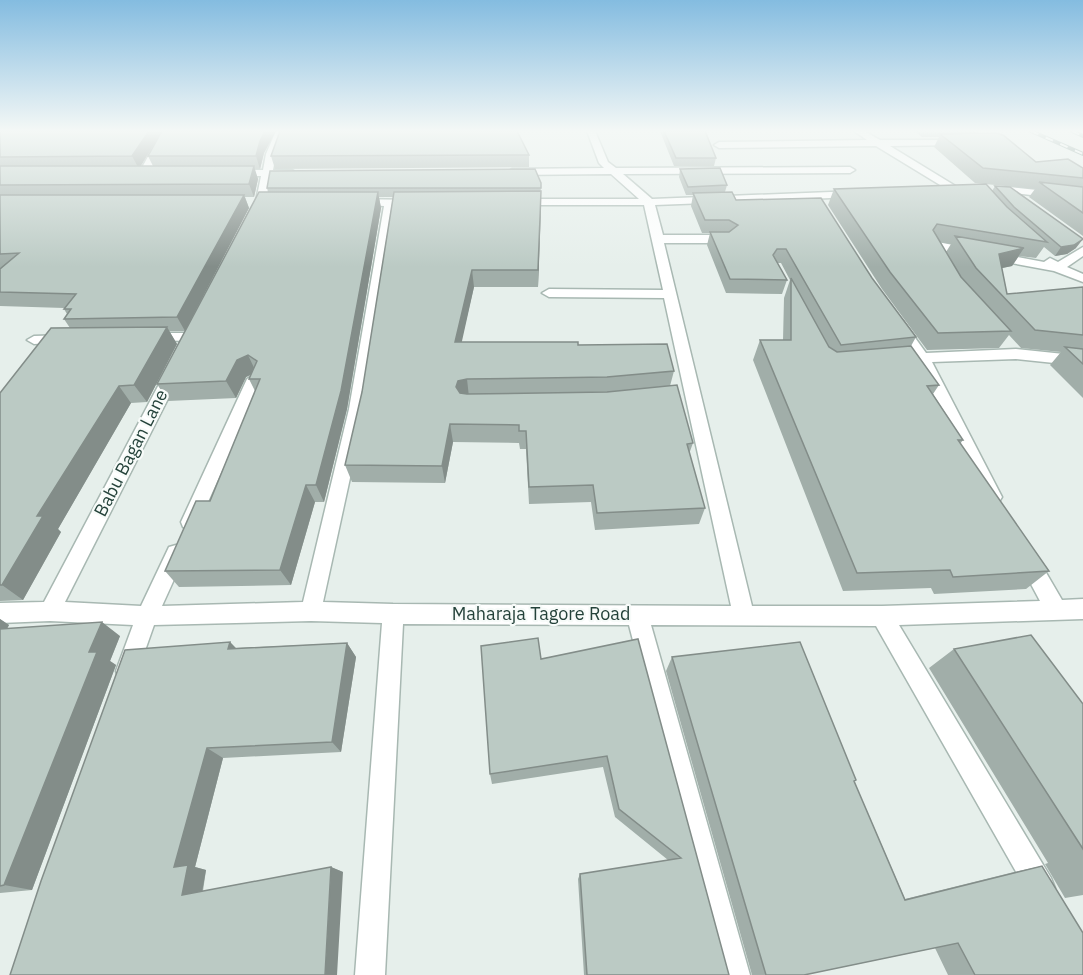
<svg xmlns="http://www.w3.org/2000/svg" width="1083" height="975" font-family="'IBM Plex Sans',sans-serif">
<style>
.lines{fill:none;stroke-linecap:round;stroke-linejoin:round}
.minor-casing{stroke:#a8b8b2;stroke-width:3}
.minor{fill:#fff;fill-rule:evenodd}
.rail-casing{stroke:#5f7d75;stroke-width:4}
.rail{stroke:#f7fbf9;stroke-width:2;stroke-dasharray:8;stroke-linecap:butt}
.wall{fill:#a1aea9;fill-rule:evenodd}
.shaded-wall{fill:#838d89}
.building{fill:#bbcac4;stroke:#838d89;stroke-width:1.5}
.labels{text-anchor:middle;stroke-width:4.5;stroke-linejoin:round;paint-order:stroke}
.street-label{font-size:18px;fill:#24423a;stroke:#f7fbf9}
</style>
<rect width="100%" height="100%" fill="#e6efeb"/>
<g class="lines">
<defs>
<path id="minor" d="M162,131H172L148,175H140L139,173Z
M276,131H286L276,154L273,170H292L297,173L292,176H271C268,191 266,204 258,217H250L248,215L256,201L261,176H233L228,173L233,170H263L266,154Z
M587,131H595L608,162L616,168L850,167L855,170L850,173L623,174L652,199L856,191L861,194L856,197L655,205L663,235H726L732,239L726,243H664L752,606H882L1040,601L1017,558L1020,552L1027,550L1034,552L1062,600L1083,599V619L899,625L1051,878L1055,888L1051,898L1041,902L1031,898L876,626L651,625L750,975H720L629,625L403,624L385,975H355L382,623L311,621L154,625L135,679L127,682L119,679L116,671L133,625L50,621L0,623V603L44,602L165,373L173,368L181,373L65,602L141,606L169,547L176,545L183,547L186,553L162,606L303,602L349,409L384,206L352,204L351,202L356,199L415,200L420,203L415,206H395L365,409L323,602L393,604L731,606L664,298L549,297L542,293L549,289L663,290L644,205H518L513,202L518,199H639L611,174L512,175L507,172L512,169L604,168L599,163Z
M854,131H864L880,140H963V144L960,145L890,146L962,190L957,193H937V189L945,188L876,146L719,148L714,145L719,142L867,140Z
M1009,187L1083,195V201L1005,192L1004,190Z
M932,241L1044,262L1050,258L1058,262L1083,247V256L1067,267L1083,274V282L1054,271L941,250L944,255L942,258H934L926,245Z
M898,320L903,321L926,353L1016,349L1083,356V366L1016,359L932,362L1002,497L999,502L993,504L987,502L917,362L906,361L904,358L912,353L891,324Z
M150,333H191L198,337L191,341L145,340L143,337L145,334Z
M65,335L70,336L72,339L70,342L34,344L27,340L34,336Z
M255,374L263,379L199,522L197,527L190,530L183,527L181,522L247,379Z"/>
</defs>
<use href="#minor" class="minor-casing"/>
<use href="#minor" class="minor"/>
<defs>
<path id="rail" d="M1031,131L1083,154
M1072,131L1083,136"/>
</defs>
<use href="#rail" class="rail-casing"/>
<use href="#rail" class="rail"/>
</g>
<path class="wall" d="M0,131H162L140,166H153L148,156L162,131H276L264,153L260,169H254L258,179L254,197H245L249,208L185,331H169L177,344L147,402L131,403L58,529L61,532L23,600L0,601V393L70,328L64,319L67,314L64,309V308L0,306V269L2,268H0Z
M660,131H705L716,158L714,166H674Z
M914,131H979L978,133L1036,162L1083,168V236L1029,197L1035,189L975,183L934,147L939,137H922Z
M529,155V167L275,169L271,156Z
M680,169L727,185L725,192L736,200L872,278L916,337L911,346L939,385L933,394L963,440L960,444L1049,571L1026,589L934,594L931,588L843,591L753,360L760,340H783L784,298L790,280L781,263H777L787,280L782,294L726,293L707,245L710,233H702L691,206L693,195H686L679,177Z
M541,183L538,287H474L461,342L578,345L674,371L670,386L693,443L689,454L705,508L699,524L595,530L591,502L529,504L526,449H520L519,443L453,442L445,483L352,482L345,465L362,392L393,197H379L381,208L347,409L324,502H315L291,585L179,587L165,571L210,501L255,391L249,379L251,375L246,377L236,398L168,401L157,384L268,192L267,188Z
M995,186L1076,248L1067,254L1055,256L1044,247L1036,258L1019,256L1012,266L1002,268L1007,294L1083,287V398L1050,365L1061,352L1021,348L1009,335L999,348L927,350L882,289L828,205L834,189L992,191ZM940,242L951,244L946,252Z
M0,619L9,625L7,629L120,636L110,661L116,665L32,890L0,893Z
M638,639L729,975H584L578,879L580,874L668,860L615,817L603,767L492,784L490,774L541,659Z
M230,642L236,648L347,643L356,657L341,752L223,758L195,867L206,870L203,891L331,867L343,872L10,975Z
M954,649L1083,704V895L1065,898L1045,864L1048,863L929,668Z
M672,657L856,780L854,781L905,899L1014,872L1042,866L1083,975H948L935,948L804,975H752L666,671Z"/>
<path class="shaded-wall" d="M149,131H162L139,169L132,156Z
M265,131H276L264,153L260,169L256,156L260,141Z
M254,166L258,179L254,197L249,184Z
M541,191V208L538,287V270Z
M378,192L381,208L347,409L324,502L316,485Z
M244,195L249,208L185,331L177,317Z
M1083,239L1076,248L1067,254L1055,256L1061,247Z
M1024,248L1012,266L988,271L999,254Z
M472,270L474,287L458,359L455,342Z
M167,327L177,344L147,402L134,385Z
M248,355L256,372L246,377L236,398L226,381L237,360Z
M467,379L469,397L461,399L456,387L458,381Z
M119,386L131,403L58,529L61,532L23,600L2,585L37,516Z
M450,424L453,442L445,483L442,466Z
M306,485L315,502L291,585L280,570Z
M0,619L9,625L0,641Z
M102,622L120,636L110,661L116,665L32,890L4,885L89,652Z
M230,642L243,656L228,649Z
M347,643L356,657L341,752L332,742Z
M207,748L223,758L195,867L206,870L201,898L182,895L174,867Z
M331,867L343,872L337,975H325Z"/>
<path class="building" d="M0,131H149L132,156L0,157Z
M162,131H265L260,141L256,156H148Z
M280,131H517L529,155L271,156Z
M664,131H705L716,158H676Z
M996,133L1003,135L1036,162L1068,159L1083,168V178L983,168L940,134Z
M0,166H254L249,184L0,185Z
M720,168L727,185L688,187L680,169Z
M535,169L541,183V188H267L270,171Z
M1039,182L1083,187V213Z
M986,184L1007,207L1047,242L937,224L933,230L961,277L1011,331L938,333L890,272L834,189Z
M995,186L1010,187L1083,239L1074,245L1061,247L1014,207Z
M541,191L538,270H472L455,342H578V345L667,344L674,371L607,377L467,379L458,381L456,387L460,393L467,394L607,392L677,385L693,443L687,444L705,508L597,513L593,485L529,487L526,431H519V425L450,424L442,466L345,465L362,392L394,192Z
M259,192H378L341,391L316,485H306L280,570L165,571L196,501H210L260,379H249L257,361L248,355L237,360L226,381L157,384Z
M732,192L736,200L821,198L872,278L916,337L841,345L786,249H777L773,255L787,280L730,279L710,232H729L738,225L729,220H705L693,193Z
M0,195H244L177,317L64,319L71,309H64L76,294L0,292V269L19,253L0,254Z
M955,236L1024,248L999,254L1007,294L1083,287V335L1035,330L976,268Z
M791,278L829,347L837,352L911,346L939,385L927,386L963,440H958L1049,571L953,577L950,570L857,573L760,340H791Z
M167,327L134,385L119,386L37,516H43L2,585H0V393L51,328Z
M1065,347L1083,349V364Z
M102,622L89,652H97L4,885L0,886V629Z
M1031,635L1083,704V849L954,649Z
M538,638L541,659L638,639L729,975H587L580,874L681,858L619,809L607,756L490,774L481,646Z
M230,642L228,649L347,643L332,742L207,748L174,867L188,865L182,895L331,867L325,975H10L41,881L125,650Z
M800,642L856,780L854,781L905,900L1042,866L1083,933V975H975L958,943L804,975H766L672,657Z"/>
<linearGradient id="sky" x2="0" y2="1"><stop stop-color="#84bce0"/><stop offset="0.49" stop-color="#f4f8f6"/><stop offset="1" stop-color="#f4f8f6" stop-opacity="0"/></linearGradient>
<rect width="1083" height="267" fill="url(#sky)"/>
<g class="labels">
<g class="street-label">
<text transform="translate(131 453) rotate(-63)" y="6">Babu Bagan Lane</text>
<text x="541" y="620">Maharaja Tagore Road</text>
</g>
</g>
</svg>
